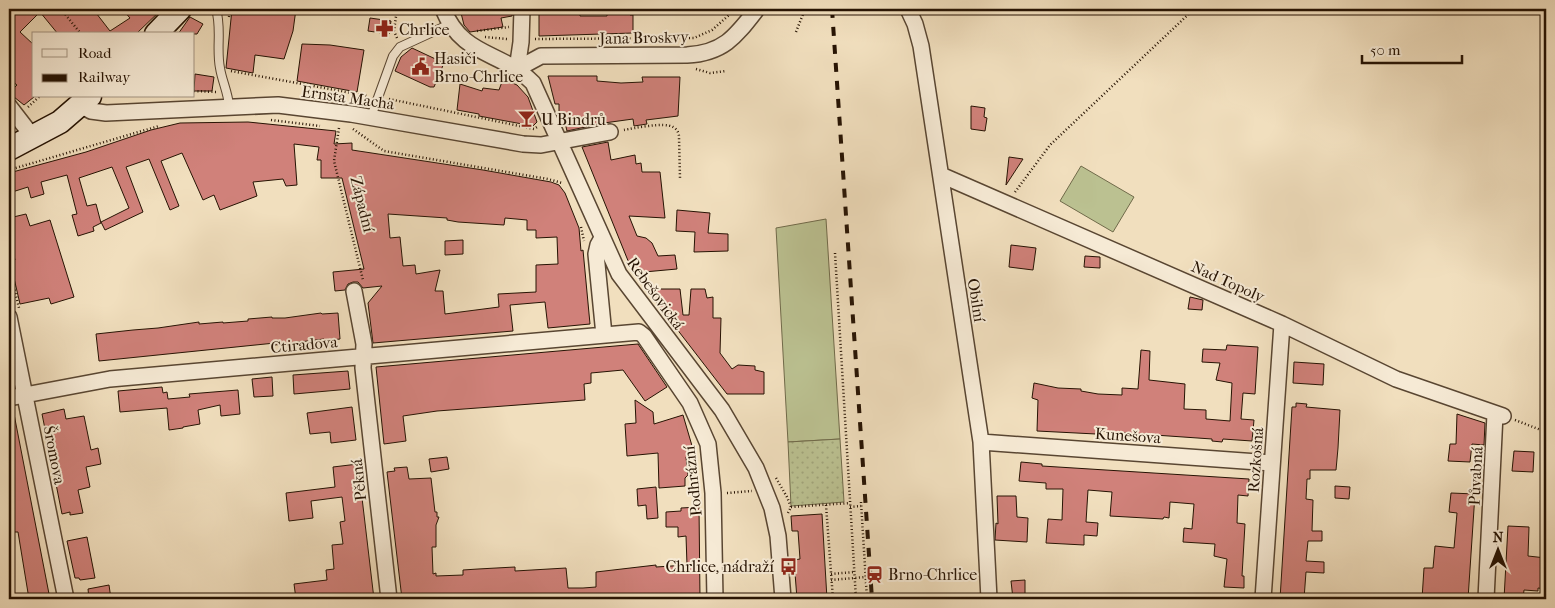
<svg xmlns="http://www.w3.org/2000/svg" width="1555" height="608" font-family="'IM FELL French Canon',serif">
<style>
.grass{fill:#bbc191;stroke:#706a4a}
.park{fill:url(#park-dots);stroke:#706a4a}
.building{fill:#d0817a;stroke:#261303;fill-rule:evenodd}
.lines{fill:none;stroke-linecap:round;stroke-linejoin:round}
.lane-casing{stroke:#594632;stroke-width:10}
.street-casing{stroke:#594632;stroke-width:18}
.secondary-casing{stroke:#261303;stroke-width:25}
.path{stroke:#261303;stroke-width:2.5;stroke-dasharray:1 2.5;stroke-linecap:butt}
.lane{stroke:#f6ead5;stroke-width:8}
.street{stroke:#f6ead5;stroke-width:15}
.secondary{stroke:#f6ead5;stroke-width:22}
.rail{stroke:#261303;stroke-width:4;stroke-dasharray:9 9;stroke-linecap:butt}
.labels{text-anchor:middle;stroke-width:4;stroke-linejoin:round;paint-order:stroke}
.poi-label{font-size:16px;fill:#261303;stroke:#f6ead5;text-anchor:start}
.street-label{font-size:16px;fill:#261303;stroke:#f6ead5}
</style>
<defs>
<pattern id="park-dots" width="8" height="8" patternUnits="userSpaceOnUse" patternTransform="scale(1.25)"><rect width="8" height="8" fill="#bbc191"/><path d="M2 2h.1M6 6h.1" fill="none" stroke="#a1a57b" stroke-width="1.8" stroke-linecap="round"/></pattern>
</defs>
<rect width="100%" height="100%" fill="#f1dfbe"/>
<filter id="stains"><feTurbulence type="fractalNoise" baseFrequency=".004" numOctaves="4"/><feColorMatrix values="0 0 0 0 .2 0 0 0 0 .09 0 0 0 0 .02 0 0 0 .5 -.17"/></filter>
<radialGradient id="worn" r=".72"><stop offset=".6" stop-color="#630" stop-opacity="0"/><stop offset="1" stop-color="#630" stop-opacity=".3"/></radialGradient>
<path class="grass" d="M1081,166L1134,197L1113,232L1060,201Z
M826,219L840,439L788,442L776,228Z"/>
<path class="park" d="M840,439L844,502L791,506L788,442Z"/>
<path class="building" d="M15,9H93L110,31L130,18L122,9H162L136,34H58L40,12L20,32L34,45V97L24,105L9,93L17,85L9,79V15Z
M232,9H296L293,31L284,59L255,55L253,73L226,68Z
M460,9H513L512,16L501,18L503,27L470,32L464,25Z
M539,9H580V16H607V9H630V15H633V33L539,36Z
M190,17L203,24L197,34H178Z
M370,18L391,21L389,34L368,31Z
M302,44L330,45L364,50L357,92L297,81Z
M412,48L444,63L434,87H430L395,71L401,57Z
M195,74L214,77L212,91H194Z
M548,76H597V81L621,83L643,82L642,77H680L678,116L646,120L647,124L634,126L633,119L604,123L567,131L564,119H562L559,113V104H555Z
M503,79L517,85L528,97L537,122L533,126L479,116V114L457,110L460,84L482,91L483,88L499,90Z
M971,106L985,108L984,117L987,118L985,131L971,129Z
M248,122L336,131L334,144L352,143V150L483,170L551,182L559,185L565,193L579,228L581,251L583,250L590,324L548,328L545,302L510,305L513,331L373,343L368,303L382,286L363,288L358,282H353L348,284L345,290L335,291L333,272L364,269L342,178H321V160H317L319,147L294,144L297,185L286,186L283,179L253,182L257,196L220,210L214,195L203,200L182,153L161,161L179,206L170,210L149,159L126,167L143,212L105,230L101,222L129,208L112,167L79,178L87,206L96,204L101,223L93,227L94,231L78,236L72,215L77,214L67,175L41,182L44,194L31,198L28,187L9,193V173L86,152L151,130L180,123ZM388,214L447,218V220L458,222L504,225L505,218L527,220V230H536V238L557,237L558,264L536,265V292L498,294L499,307L445,314L443,291H435L440,270L416,274L415,265L403,266L400,237L390,238Z
M608,142L611,160L635,155L636,164L641,163L642,172H660L665,218L629,216L637,236L646,238L652,243L658,256L675,255L677,269L633,273L582,147Z
M1009,157L1023,159L1006,185Z
M677,210L710,213L708,233L728,234V251L694,252L695,232L676,231Z
M26,214L30,226L50,220L74,297L51,304L49,298L20,304L10,261L15,260L9,236V218Z
M463,240V254L445,255V241Z
M1011,245L1036,248L1033,270L1009,267Z
M1085,256L1100,257V268L1084,267Z
M646,289H680L683,315H689L691,289H705L707,298L713,297V318H721L720,353L732,369L738,365L755,366V370L764,372V394H727Z
M1190,297L1203,300L1202,310L1188,309Z
M321,313L322,314L338,313L340,339L324,341V339L275,345V343L99,361L96,334L133,330L158,328L199,322V324L223,322V323L248,321V319L272,317V318H285Z
M638,344L667,387L645,401L623,370L591,373V383L584,384L585,400L437,411L403,416L406,441L384,444L376,367Z
M1227,345L1258,347L1255,394L1243,393L1241,419L1254,420L1252,441L1223,439L1222,442L1212,441V439L1097,431L1096,434L1037,431L1038,400L1032,398L1034,383L1058,388L1081,389V391L1098,394L1122,395V388L1138,389L1141,350L1150,351L1149,380L1185,384L1184,409L1206,410V419L1230,421L1232,383L1216,380L1220,363L1202,362L1203,349L1226,350Z
M1294,362L1324,364L1323,385L1293,383Z
M348,371L350,389L294,394L293,375Z
M272,377L273,396L254,397L252,379Z
M162,387L163,393L167,392L168,399L190,397L189,394L238,390L240,414L221,416L220,405L198,410L200,424L183,427V428L169,430L167,408L120,412L118,391Z
M635,400L653,412L654,424L683,415L695,456L686,457L688,475L685,478V486L659,488L658,453L627,456L625,424L636,423Z
M1296,403L1307,404L1306,407L1340,410L1338,448L1336,470H1310V479H1307L1306,499L1313,500L1312,531H1322V541H1308L1306,561L1324,562V573L1306,572L1304,599H1280L1292,407H1296Z
M352,407L356,440L331,443L330,432L310,434L307,413Z
M64,409L66,419L84,416L91,450L98,448L101,464L86,467L90,487L78,490L83,513L70,515V512L62,514L54,474L59,473L56,453L50,454L42,414Z
M9,414H14L50,599H29L18,532H14L10,513H9Z
M1457,414L1485,423L1484,445L1472,444L1470,462L1448,461L1450,444H1456Z
M1514,451L1534,452L1533,472L1512,471Z
M447,457L449,469L431,472L429,459Z
M1021,462L1042,464V466L1249,479L1248,496L1238,495L1237,523L1245,524L1242,576H1244V588L1224,587L1227,559L1214,556L1215,544L1183,542L1184,528L1192,529L1194,504L1170,502L1169,518L1164,517L1163,519L1110,516L1112,492L1088,490L1086,522L1098,523L1097,536L1084,535V545L1046,543L1048,519L1062,520L1063,489H1046V483L1019,481Z
M358,464L374,599H296L294,584L327,580L326,570L334,569L332,545L343,544L340,522L345,521L342,497L311,501L313,518L289,521L286,493L335,487L333,467Z
M407,467L409,479L431,478L435,512H437V517H439L436,525V547H432L433,574L436,573V576L463,575V570L478,569L515,567V571L566,568L568,588H583L596,587V572L656,565V567L687,565L686,536L678,537V527H666V512L681,511V508L699,507L700,599H402L387,472L395,471L394,468Z
M1335,486L1350,487L1349,499L1335,498Z
M656,487L658,518L647,519L646,505L638,506L637,489Z
M1451,493L1475,494L1468,599H1422L1424,568H1433L1435,546L1454,548L1457,513L1449,512Z
M997,496H1016L1017,517L1028,518L1027,542L995,540L996,523L998,524Z
M822,514L827,599H797L794,560L800,559L798,531H792L791,516Z
M1508,526L1529,527L1528,556L1546,558V589L1538,588V591L1524,590L1523,599H1504Z
M87,537L95,578L80,580L79,578H75L67,541Z
M1025,580V599H1013L1011,581Z
M109,585L111,599H89L88,589Z"/>
<g class="lines">
<defs>
<path id="lane" d="M216,9C222,29 216,48 220,68C222,81 228,92 229,106
M371,117L393,56L400,47L450,24"/>
<path id="street" d="M443,9C463,58 501,50 533,83L619,274L722,410L756,468L772,508L778,536L783,599
M908,9L915,24L921,46L981,442L989,599
M517,69L541,56L687,55C724,53 736,36 757,9
M517,69L521,42L522,9
M80,105L91,111L106,113L278,105L351,114L523,144L541,145L610,132
M9,106L26,128L32,138
M941,175L1282,324L1396,379L1503,416
M602,238L598,245L596,254L604,335
M354,291L364,344L363,368L389,599
M9,317L66,599
M9,398L110,379L639,332L644,336L690,403L708,444L713,493L715,599
M981,442L1272,463
M1263,599L1282,324
M1486,599L1495,414"/>
<path id="secondary" d="M156,34L180,9
M9,149L60,122L90,96"/>
</defs>
<use href="#lane" class="lane-casing"/>
<use href="#street" class="street-casing"/>
<use href="#secondary" class="secondary-casing"/>
<path class="path" d="M61,9L81,34
M229,17L230,9
M477,31L509,27
M796,32L805,9
M485,37L507,39
M397,38L394,31L397,9
M535,39L694,38L712,30L736,9
M696,69L710,73L726,71
M231,71L368,96
M194,91L216,92
M389,99L534,129L537,127
M28,107L40,96
M271,120L320,126
M339,128L334,161L363,280
M353,129L384,151L548,179L562,183
M624,130C634,128 665,122 673,127C677,129 679,133 679,137L680,178
M9,170L159,126
M1015,192L1050,145L1194,9
M581,227L584,241
M835,253L856,599
M9,266L19,308
M1515,420L1546,432
M776,478L787,497L791,507L788,513
M727,493L752,491
M861,502L867,599
M826,505L833,599
M791,507L850,503
M850,507L861,506
M831,574L854,572
M831,580L866,577"/>
<use href="#lane" class="lane"/>
<use href="#street" class="street"/>
<use href="#secondary" class="secondary"/>
<path class="rail" d="M832,9L872,599"/>
</g>
<defs>
<symbol id="pharmacy-bare" viewBox="-9 -9 18 18"><path d="M-2-6h4v4h4v4h-4v4h-4v-4h-4v-4h4Z" fill="#8f2418" stroke="#f6ead5" stroke-width="2.5" paint-order="stroke"/></symbol>
<symbol id="civic-bare" viewBox="-9 -9 18 18"><path d="M-.6-6.5H3V-4.5H.6V-3L4-1V1h2V6H-6V1h2V-1L-.6-3ZM-1.2 2.5V6h2.4V2.5Z" fill="#8f2418" stroke="#f6ead5" stroke-width="2.5" paint-order="stroke"/></symbol>
<symbol id="bar-bare" viewBox="-9 -9 18 18"><path d="M-6-5H6L.8 .8V4.5H3.5V6h-7V4.5H-.8V.8Z" fill="#8f2418" stroke="#f6ead5" stroke-width="2.5" paint-order="stroke"/></symbol>
<symbol id="bus-bare" viewBox="-9 -9 18 18"><path d="M-5-6H5V4H4V6H2V4H-2V6H-4V4H-5ZM-3.5-4V0h7V-4ZM-3.5 1.2v1.5H-2V1.2ZM2 1.2v1.5H3.5V1.2Z" fill="#8f2418" stroke="#f6ead5" stroke-width="2.5" paint-order="stroke"/></symbol>
<symbol id="station-bare" viewBox="-9 -9 18 18"><path d="M-3-6H3Q5-6 5-4V2Q5 4 3 4L4.5 6H3L1.5 4h-3L-3 6H-4.5L-3 4Q-5 4-5 2V-4Q-5-6-3-6ZM-3.5-4v3h7v-3ZM-3.5 1v1.5H-2V1ZM2 1v1.5H3.5V1Z" fill="#8f2418" stroke="#f6ead5" stroke-width="2.5" paint-order="stroke"/></symbol>
</defs>
<g fill-rule="evenodd">
<use href="#pharmacy-bare" x="372" y="16" width="25" height="25"/>
<use href="#civic-bare" x="408" y="54" width="25" height="25"/>
<use href="#bar-bare" x="514" y="106" width="25" height="25"/>
<use href="#bus-bare" x="776" y="554" width="25" height="25"/>
<use href="#station-bare" x="862" y="562" width="25" height="25"/>
</g>
<g class="labels">
<g class="poi-label">
<text x="399" y="35">Chrlice</text>
<text x="434" y="64">Hasiči<tspan x="434" dy="18">Brno-Chrlice</tspan></text>
<text x="541" y="125">U Bindrů</text>
<text x="774" y="572" text-anchor="end">Chrlice, nádraží</text>
<text x="888" y="580">Brno-Chrlice</text>
</g>
<g class="street-label">
<text transform="translate(644 37) rotate(-1)" y="6">Jana Broskvy</text>
<text transform="translate(348 97) rotate(8)" y="6">Ernsta Macha</text>
<text transform="translate(363 204) rotate(76)" y="6">Západní</text>
<text transform="translate(1228 281) rotate(24)" y="6">Nad Topoly</text>
<text transform="translate(656 293) rotate(54)" y="6">Rebešovická</text>
<text transform="translate(977 300) rotate(81)" y="6">Obilní</text>
<text transform="translate(304 344) rotate(-5)" y="6">Ctiradova</text>
<text transform="translate(1128 435) rotate(4)" y="6">Kunešova</text>
<text transform="translate(55 455) rotate(79)" y="6">Šromova</text>
<text transform="translate(1255 460) rotate(-86)" y="6">Rozkošná</text>
<text transform="translate(1475 476) rotate(-87)" y="6">Půvabná</text>
<text transform="translate(358 480) rotate(-96)" y="6">Pěkná</text>
<text transform="translate(692 481) rotate(-96)" y="6">Podhrázní</text>
</g>
</g>
<rect width="1555" height="608" fill="none" stroke="#f1dfbe" stroke-width="30"/>
<rect x="10" y="10" width="1535" height="588" fill="none" stroke="#261303" stroke-width="2.5"/>
<rect x="15" y="15" width="1525" height="578" fill="none" stroke="#261303"/>
<rect x="32" y="32" width="162" height="65" fill="#f6ead5" stroke="#a39481"/>
<rect x="42" y="49" width="25" height="8" fill="#f6ead5" stroke="#a39481"/>
<text x="78" y="58" font-size="15" fill="#261303">Road</text>
<rect x="42" y="74" width="25" height="8" fill="#261303" stroke="#a39481"/>
<text x="78" y="82" font-size="15" fill="#261303">Railway</text>
<g transform="translate(1498 550)" stroke="#f6ead5" stroke-width="4" paint-order="stroke">
<path d="M0-4L9 19L0 12L-9 19Z" fill="#261303"/>
<text y="-8" font-size="14" font-weight="bold" text-anchor="middle" fill="#261303">N</text>
</g>
<path d="M1362 55v8h100v-8" fill="none" stroke="#261303" stroke-width="2.5"/>
<text x="1370" y="55" font-size="15" fill="#261303" stroke="#f6ead5" stroke-width="4" paint-order="stroke">50 m</text>
<rect width="100%" height="100%" filter="url(#stains)"/>
<rect width="100%" height="100%" fill="url(#worn)"/>
</svg>
